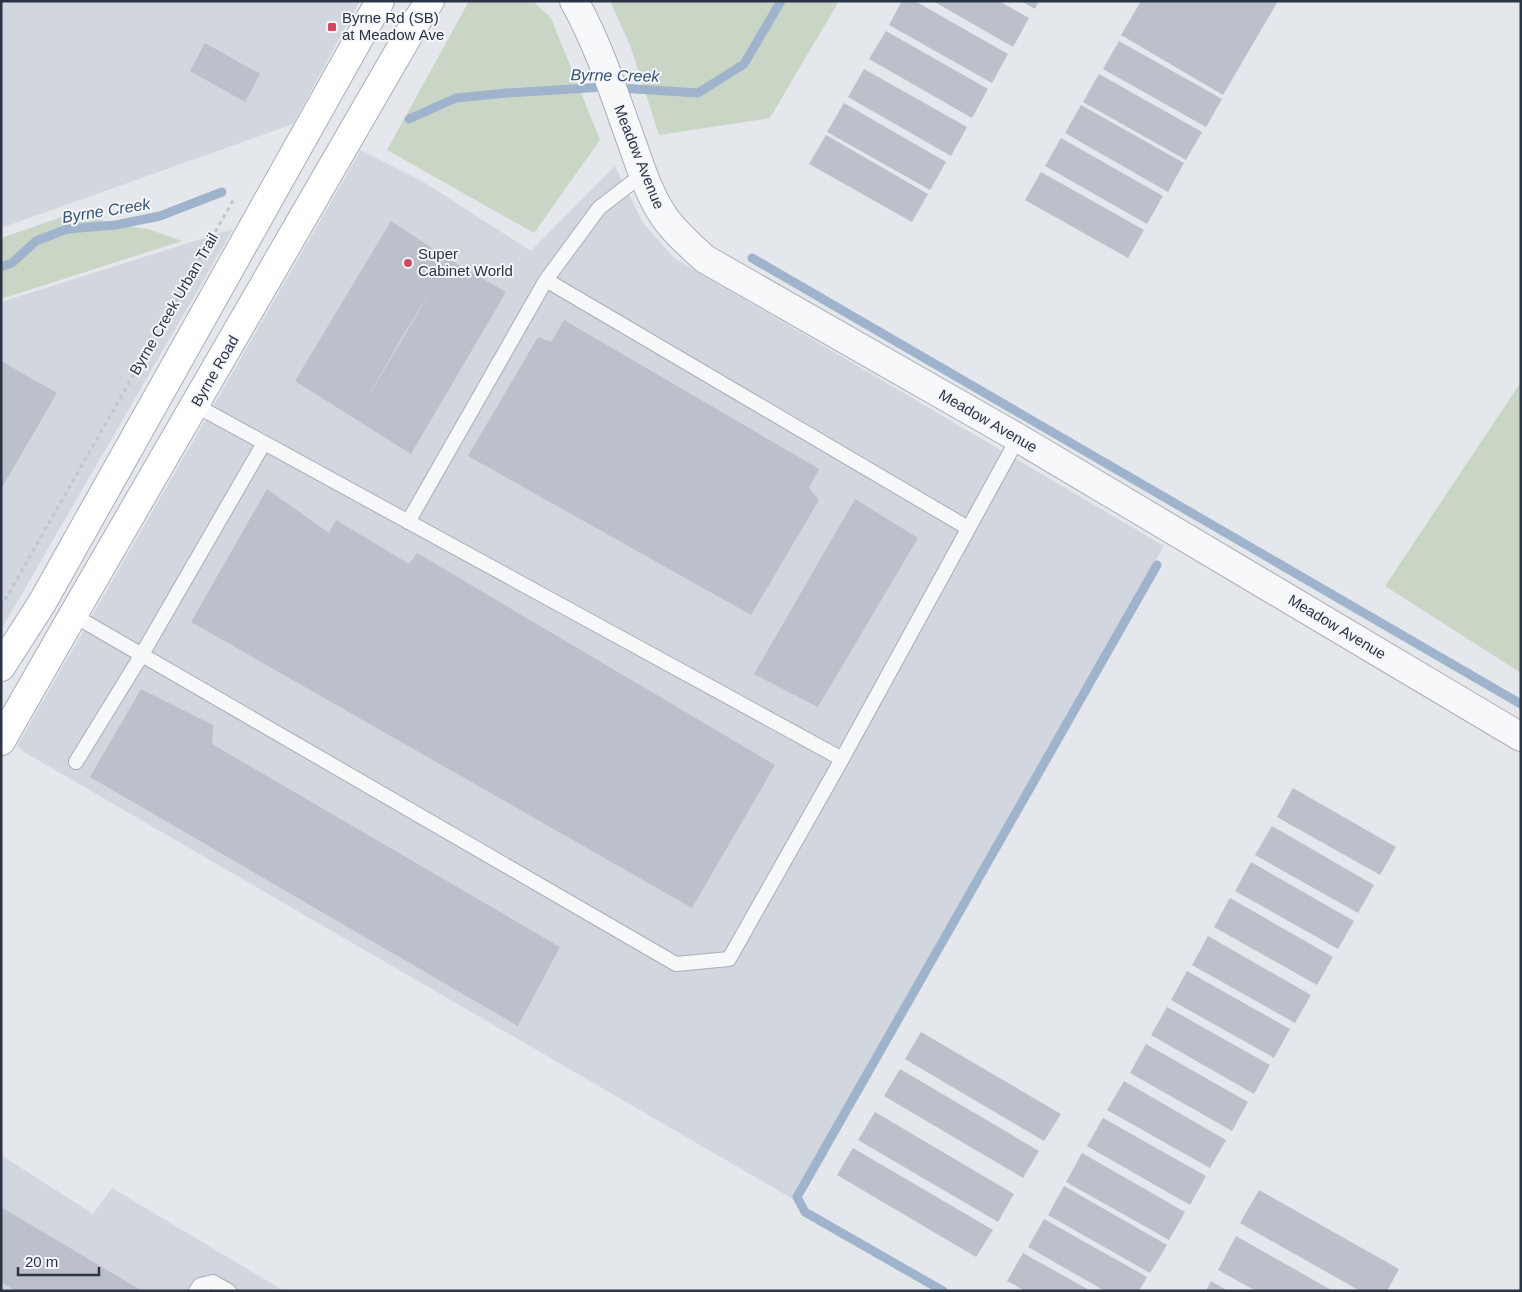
<svg xmlns="http://www.w3.org/2000/svg" width="1522" height="1292" font-family="Arial,sans-serif">
<style>
.built{fill:#d2d6de}
.green{fill:#c9d6c5}
.lines{fill:none;stroke-linecap:round;stroke-linejoin:round}
.stream{stroke:#9fb4cc;stroke-width:9}
.building{fill:#bbc0ca;fill-rule:evenodd}
.lane-casing{stroke:#a9aeb7;stroke-width:16}
.street-casing{stroke:#a9aeb7;stroke-width:30}
.secondary-casing{stroke:#a9aeb7;stroke-width:30}
.path{stroke:#c2c5cb;stroke-width:3;stroke-dasharray:4 4;stroke-linecap:butt}
.lane{stroke:#f7f8fa;stroke-width:14}
.street{stroke:#f7f8fa;stroke-width:28}
.secondary{stroke:#fff;stroke-width:28}
.poi-dot{fill:#d1495b;stroke:#f4f6f9;stroke-width:2}
.labels{text-anchor:middle;stroke-width:4;stroke-linejoin:round;paint-order:stroke}
.poi-label{font-size:15px;fill:#2b3445;stroke:#f4f6f9;text-anchor:start}
.street-label{font-size:15px;fill:#2b3445;stroke:#f4f6f9}
.water-label{font-size:16px;font-style:italic;fill:#34527a;stroke:#f4f6f9}
</style>
<rect width="100%" height="100%" fill="#e4e7ec"/>
<path class="built" d="M1,1H360L293,124L1,228Z
M361,150L425,183L531,251L615,166L643,223L674,258L1164,546L793,1199L24,752L17,746Z
M233,229L5,623L1,630V302Z
M1,1155L93,1214L112,1188L284,1291H1Z"/>
<path class="green" d="M469,1H533L551,18L600,140L534,233L387,150Z
M610,1H839L770,118L659,135L630,45Z
M76,212L116,225L148,229L182,241L1,299V238Z
M1521,382V673L1385,586Z"/>
<g class="lines">
<path class="stream" d="M409,119L456,98L507,93L604,87L698,93L744,64L781,1
M752,258L1521,704
M1,267L12,263L36,241L67,229L116,225L160,216L222,192
M943,1291L805,1212L797,1197L1157,565"/>
</g>
<path class="building" d="M902,1H915L1008,54L992,83L889,25Z
M933,1H999L1029,18L1013,47Z
M1021,1H1039L1035,9Z
M1141,1H1278L1223,95L1121,35Z
M886,31L988,89L972,118L869,59Z
M1119,41L1222,99L1206,127L1103,69Z
M205,43L260,74L245,102L190,71Z
M864,69L967,127L951,156L848,97Z
M1099,74L1202,132L1186,160L1083,102Z
M844,103L946,162L930,190L827,132Z
M1081,105L1184,163L1168,192L1065,133Z
M826,135L928,194L912,222L809,164Z
M1061,138L1163,196L1147,224L1045,166Z
M1041,172L1144,230L1128,258L1025,200Z
M391,221L450,260L506,292L411,454L295,381ZM435,284L370,394V393L402,337Z
M564,320L819,469L809,488L819,500L751,615L468,456L538,337L551,342Z
M1,361L57,393L1,489Z
M267,489L329,533L336,520L409,564L417,553L775,765L692,908L191,622Z
M855,499L918,538L818,707L754,674Z
M141,689L213,725L212,744L560,947L518,1026L90,777Z
M1293,788L1396,847L1380,875L1277,817Z
M1272,826L1374,885L1358,913L1255,855Z
M1251,862L1354,921L1338,949L1235,891Z
M1230,898L1333,957L1317,985L1214,927Z
M1208,936L1311,995L1295,1023L1192,965Z
M1187,971L1290,1029L1274,1058L1171,1000Z
M1167,1007L1270,1065L1254,1094L1151,1035Z
M921,1032L1061,1114L1044,1141L905,1059Z
M1146,1044L1248,1102L1232,1131L1130,1073Z
M900,1069L1039,1151L1023,1178L884,1096Z
M1124,1081L1226,1140L1210,1168L1107,1110Z
M875,1112L1014,1194L998,1222L858,1140Z
M1103,1118L1206,1176L1190,1205L1087,1146Z
M853,1148L993,1230L976,1257L837,1175Z
M1082,1153L1185,1212L1169,1240L1066,1182Z
M1064,1186L1167,1245L1150,1273L1048,1215Z
M1259,1190L1399,1269L1387,1291H1360L1240,1223Z
M1,1207L139,1289L138,1291H16L1,1282Z
M1044,1219L1147,1277L1139,1291H1105L1028,1247Z
M1236,1236L1333,1291H1256L1218,1270Z
M1023,1253L1091,1291H1025L1007,1281Z
M1211,1281L1228,1291H1206Z"/>
<g class="lines">
<defs>
<path id="lane" d="M643,174L599,208L546,280L968,528
M195,405L842,759L1018,438
M408,522L546,280
M73,615L676,964L729,959L842,759
M76,762L141,656L264,443
M196,1291L200,1285L213,1282L229,1291"/>
<path id="street" d="M574,1C600,47 615,97 633,146C641,169 649,194 663,215C674,232 691,246 705,259L1018,438L1521,737"/>
<path id="secondary" d="M1,667L42,603L380,1
M1,741L73,615L416,22L430,1"/>
</defs>
<use href="#lane" class="lane-casing"/>
<use href="#street" class="street-casing"/>
<use href="#secondary" class="secondary-casing"/>
<path class="path" d="M1,607L235,197"/>
<use href="#lane" class="lane"/>
<use href="#street" class="street"/>
<use href="#secondary" class="secondary"/>
</g>
<g class="poi-dot">
<rect x="327" y="22" width="10" height="10" rx="2.5"/>
<circle cx="408" cy="263" r="5"/>
</g>
<g class="labels">
<g class="poi-label">
<text x="342" y="23">Byrne Rd (SB)<tspan x="342" dy="17">at Meadow Ave</tspan></text>
<text x="418" y="259">Super<tspan x="418" dy="17">Cabinet World</tspan></text>
</g>
<g class="street-label">
<text transform="translate(639 157) rotate(68)" y="5">Meadow Avenue</text>
<text transform="translate(174 304) rotate(-60)" y="5">Byrne Creek Urban Trail</text>
<text transform="translate(215 371) rotate(-60)" y="5">Byrne Road</text>
<text transform="translate(988 421) rotate(30)" y="5">Meadow Avenue</text>
<text transform="translate(1337 627) rotate(31)" y="5">Meadow Avenue</text>
</g>
<g class="water-label">
<text transform="translate(615 75) rotate(1)" y="6">Byrne Creek</text>
<text transform="translate(106 210) rotate(-9)" y="6">Byrne Creek</text>
</g>
</g>
<rect width="1522" height="1292" fill="none" stroke="#2b3445" stroke-width="5"/>
<path d="M18 1267v8h81v-8" fill="none" stroke="#2b3445" stroke-width="2.5"/>
<text x="25" y="1267" font-size="15" fill="#2b3445" stroke="#f4f6f9" stroke-width="4" paint-order="stroke">20 m</text>
</svg>
